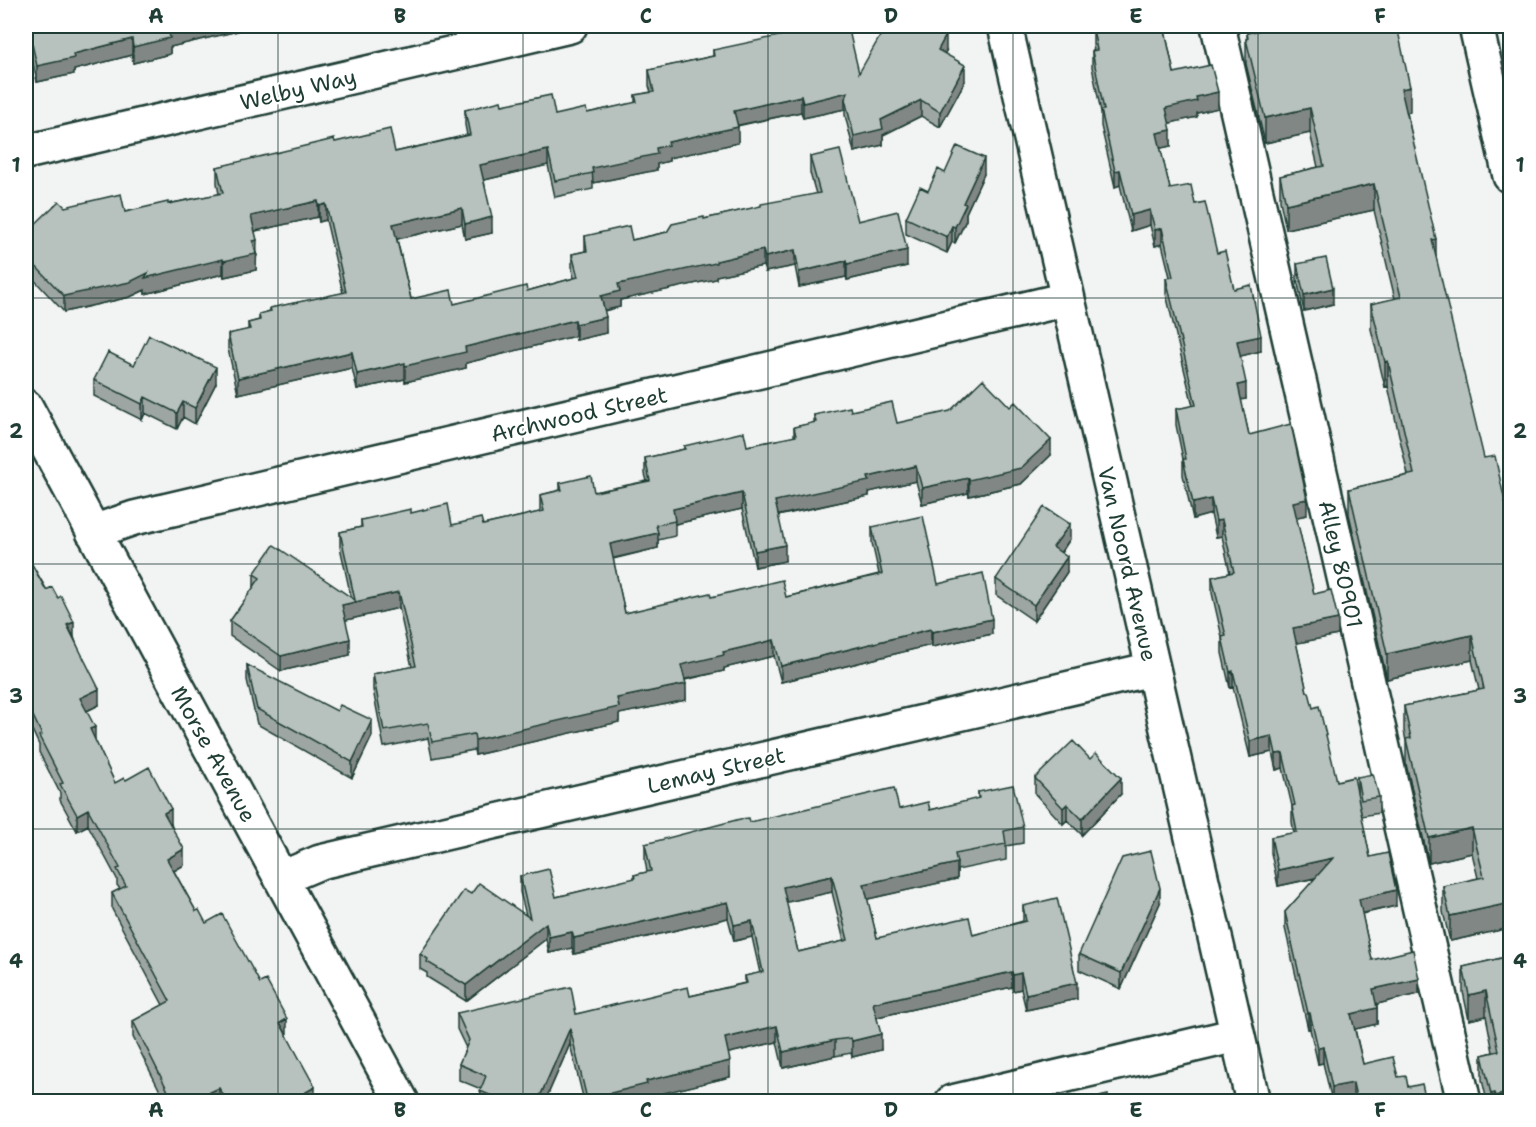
<svg xmlns="http://www.w3.org/2000/svg" width="1536" height="1127" font-family="'Shantell Sans',sans-serif">
<style>
.lines{fill:none;stroke-linecap:round;stroke-linejoin:round}
.minor-casing{stroke:#1f3d34;stroke-width:38}
.major-casing{stroke:#1f3d34;stroke-width:38}
.minor{stroke:#fff;stroke-width:33}
.major{stroke:#fff;stroke-width:33}
.wall{fill:#9da6a3;stroke:#1f3d34;stroke-width:1.5;fill-rule:evenodd}
.shaded-wall{fill:#808784;stroke:#1f3d34;stroke-width:1.5}
.building{fill:#b7c1bd;stroke:#1f3d34;stroke-width:1.5;fill-rule:evenodd}
.grid{fill:none;stroke:#1f3d34;stroke-width:1.5;stroke-opacity:0.55}
.labels{text-anchor:middle;stroke-width:4.5;stroke-linejoin:round;paint-order:stroke}
.street-label{font-size:22px;fill:#1f3d34;stroke:#fff}
.neatline{fill:none;stroke:#1f3d34;stroke-width:2}
.grid-label{font-size:20px;text-anchor:middle;font-weight:bold;fill:#1f3d34}
</style>
<rect width="100%" height="100%" fill="#f2f3f3"/>
<filter id="ink" filterUnits="userSpaceOnUse"><feTurbulence type="fractalNoise" baseFrequency=".0167" numOctaves="2"/><feDisplacementMap in="SourceGraphic" scale="12" xChannelSelector="R" yChannelSelector="G"/><feConvolveMatrix kernelMatrix="1 2 1 2 8 2 1 2 1" color-interpolation-filters="sRGB"/></filter>
<g filter="url(#ink)">
<g class="lines">
<defs>
<path id="minor" d="M1005,26L1253,1102
M1218,26L1464,1102
M26,152L570,26
M26,407L402,1102
M93,532L134,518L1067,299
M282,878L320,862L1152,669
M952,1102L1237,1035"/>
<path id="major" d="M1476,26L1510,176"/>
</defs>
<use href="#minor" class="minor-casing"/>
<use href="#major" class="major-casing"/>
<use href="#minor" class="minor"/>
<use href="#major" class="major"/>
</g>
<path class="wall" d="M26,26H238V31L170,47V54L133,63L132,55L74,70V74L37,82L26,31Z
M1097,26H1164L1174,73L1218,108L1197,113V117L1169,123L1171,146L1160,148L1170,189L1195,204L1261,351L1240,356L1246,399L1241,400L1249,435L1307,515L1296,517L1314,594L1338,635L1296,643L1307,692L1337,781L1357,793V777L1379,797V813L1361,816L1370,857L1396,906L1362,914L1372,960L1419,994L1377,1004V1024L1355,1029L1363,1064L1398,1077L1426,1101H1354L1353,1099L1339,1101H1332L1323,1063L1318,1064L1310,1029H1308L1285,928V912L1316,878L1278,886L1271,853V837L1294,833L1292,822V806L1283,768L1276,770L1272,752L1250,757L1233,687L1230,688L1222,653V637L1212,593V577L1230,573L1222,536L1216,537L1211,514L1193,519L1183,475V459L1176,425V409L1193,406L1166,294V278L1170,277L1162,244L1155,246L1150,225L1131,231L1120,185L1115,187L1101,126V112L1092,67V51H1094L1093,45V29L1097,28Z
M1247,33L1410,112H1407L1436,258L1510,928L1450,941L1443,912V886L1478,878L1472,853L1429,863L1406,764V741L1404,731V706L1479,690L1472,660L1387,679L1349,514V489L1408,475L1388,386L1385,387L1371,329V304L1395,299L1374,210L1286,229L1280,201V176L1318,167L1310,133L1265,143L1246,64V39H1247Z
M713,50L859,73L946,51L944,54L965,81L940,127L921,116L883,135V145L854,152L845,115V109L803,118L801,112L737,126L738,143L669,158V161L657,164V170L593,183V189L555,197L548,165L484,180L492,233L465,239L462,224L397,239L411,299L454,304L527,291L574,278L572,270V254L585,251V236L632,240L667,232L704,219L816,194L810,173V157L858,221L907,266L847,280L846,277L799,287L795,266L765,272L763,266L716,276V279L620,300V307L604,311L606,333L576,340L575,336L466,363V368L405,382V379L357,389L352,368L238,394L228,349V334L248,330V323L259,320V314L270,311V308L343,293L326,220L319,222L318,217L255,231L257,256H256V270L224,277L223,274L145,294V290L130,297L64,312L26,271V233L65,207L125,212L219,194L217,183V167L335,142L395,152L467,135L465,125V110L502,105L555,115L587,113L635,103V95L651,92L649,86V70L713,56Z
M945,173L984,174L966,213V220L955,243L952,242L947,253L906,234V218Z
M1297,264L1333,304L1304,311L1297,280Z
M134,365L216,383L195,424L183,417L177,429L145,413L142,420L94,396V380Z
M851,411L897,423L1051,455L1021,484L969,496L968,493L922,504L916,481L869,492V496L778,516L785,561L755,567L742,509L675,524V536L658,540V548L613,559L625,613L711,597H786L879,574L872,543V527L938,584L992,634L932,647L931,645L781,682L774,656L724,668V671L685,680L686,700L619,714V722L475,755L474,750L432,758L428,738L384,747L373,690V674L412,667L399,608L345,620L350,655L281,671L230,636V621L254,587V574L351,597L340,547V532L361,527V520L411,513L452,525H483L540,512V495L560,490V483L594,492L647,481L645,474V458L684,449V446H747L794,437V427L814,423V415Z
M1070,539L1061,553L1067,572L1034,621L996,595V579Z
M26,554L74,637L99,705L87,711L95,740L115,783L126,780L171,824L184,865L174,871L196,911L206,923L287,1035L315,1101H165L133,1037V1021L163,1005L112,909V893L120,889L117,885V879L88,825L77,831L60,800V793L39,752V745L26,717Z
M247,665L372,736L352,778L257,724L247,680Z
M1035,778L1121,794L1082,835L1067,820L1063,824L1035,794Z
M978,792L1023,827V843L1006,846V860L957,870V879L867,899L877,938L973,935L1023,921V906L1077,999L1026,1010L1021,989L1013,991L1012,987L877,1017L881,1050L852,1057L851,1053L835,1056L783,1068L777,1042L728,1053L730,1077L647,1097V1100L640,1101H584L570,1044L545,1101H480L481,1089L459,1080V1064L466,1048L457,1029V1013L576,1014L690,996L745,983V976L760,973L752,937L734,941L728,918L574,954L572,948L549,953L546,939L466,1001L427,977V973L420,969V954L471,894L526,915L520,892V876L556,897L634,879V875L647,872L645,860V844L750,822L899,809L930,810L978,799ZM832,892L844,941L798,952L786,902Z
M1160,903L1121,989L1079,970V954Z
M1510,956V1101H1487L1482,1080V1055L1493,1052L1486,1016L1469,1020L1463,992V967Z"/>
<path class="shaded-wall" d="M195,26H238V31L170,47V54L133,63V47L169,32Z
M946,35V51L938,66V50Z
M132,39V55L74,70V74L37,82V66L73,54Z
M965,65V81L940,127V112Z
M1410,87V112L1401,114V89Z
M848,92L845,99V109L803,118V103Z
M1218,92V108L1197,113V117L1166,124V108L1196,97Z
M801,96V112L734,126V111Z
M921,100V116L883,135V145L854,152V136L881,120Z
M1310,108V133L1265,143V118Z
M738,127V143L669,158V161L657,164V170L593,183L592,168L656,148L668,142Z
M1171,130V146L1157,149V133Z
M548,150V165L480,181V165Z
M984,158V174L966,213V220L955,243V227L963,203Z
M1120,170V185L1115,187V171Z
M1374,184V210L1286,229V204Z
M318,201V217L251,232V216Z
M326,204V220L319,222V206Z
M462,208V224L393,240V224Z
M1150,210V225L1131,231V215Z
M492,217V233L465,239V224Z
M952,226V242L947,253V237Z
M1162,228V244L1155,246V230Z
M1436,239V265L1432,240Z
M257,240L256,270L224,277V261L253,241Z
M763,250V266L716,276V279L620,300V307L601,311V296L618,284Z
M795,250V266L765,272V257Z
M907,250V266L847,280V264Z
M223,259V274L145,294V290L130,297L64,312V296L148,273Z
M846,261V277L799,287V272Z
M1333,288V304L1304,311V295Z
M606,317V333L576,340V324Z
M575,320V336L466,363V368L405,382V366L465,347Z
M1261,336V351L1237,357V341Z
M352,352V368L238,394V378Z
M1388,361V386L1385,387V362Z
M405,363V379L357,389V374Z
M216,367V383L195,424V408Z
M1246,383V399L1238,400V385Z
M145,397V413L142,420V404Z
M183,402V417L177,429V413Z
M1051,440V455L1021,484L969,496V480Z
M916,466V481L869,492V496L775,516V501L868,477Z
M968,478V493L922,504V488Z
M742,493V509L675,524L673,509Z
M1211,499V514L1193,519V503Z
M1307,499V515L1293,518V502Z
M1222,520V536L1216,537V521Z
M1070,524V539L1053,563V547Z
M658,533V548L610,559V544Z
M785,545V561L755,567V551Z
M1067,557V572L1034,621V605Z
M399,592V608L342,621V605Z
M992,619V634L932,647V632Z
M1338,619V635L1293,644V628Z
M74,622V637L67,625Z
M931,629V645L781,682V666Z
M1472,635V660L1387,679V654Z
M350,639V655L281,671V656Z
M774,640V656L724,668V671L681,680V665L723,652Z
M1233,671V687L1230,688V672Z
M686,684V700L619,714V722L475,755V740L617,698Z
M99,689V705L80,714V698Z
M372,720V736L352,778V762Z
M95,727V743L90,729Z
M1272,736V752L1250,757V741Z
M1283,753V768L1276,770V754Z
M1121,778V794L1082,835V819Z
M1067,804V820L1063,824V808Z
M88,809V825L77,831V815Z
M171,809V824L164,828V813Z
M1472,828V853L1429,863V838Z
M184,849V865L167,875V859Z
M1333,858V874L1278,886V870Z
M957,863V879L864,900V884Z
M832,876V892L783,903V887Z
M1160,888V903L1121,989V973Z
M1396,890V906L1359,914V899Z
M728,902V918L574,954V938Z
M1510,903V928L1450,941V916Z
M752,921V937L734,941V925Z
M546,923V939L466,1001V985Z
M572,932V948L549,953V937Z
M1012,972V987L873,1018V1003Z
M1021,973V989L1013,991V975Z
M1419,979V994L1373,1005V989Z
M1077,983V999L1026,1010V994Z
M1486,991V1016L1469,1020V995Z
M1377,1008V1024L1351,1030V1014Z
M1308,1013H1310V1029H1308Z
M287,1019V1035L280,1023Z
M777,1026V1042L725,1054V1038Z
M570,1028V1044L545,1101H538Z
M881,1034V1050L852,1057V1041Z
M835,1040V1056L783,1068V1052Z
M1323,1047V1063L1318,1064V1048Z
M730,1061V1077L647,1097V1100L640,1101H587V1099L646,1081Z
M1353,1083V1099L1339,1101H1332V1087Z
M315,1087V1101H297V1097Z
M219,1088V1101H191Z
M1510,1092V1101H1496V1096Z
M1495,1093V1101H1491V1094Z"/>
<path class="building" d="M28,26H195L169,32L170,38L133,47L132,39L73,54L74,58L37,66Z
M826,26H848L859,73L886,26H928L946,35L938,50L965,65L940,112L921,100L881,120L883,129L854,136L845,99L848,92L803,103L801,96L734,111L738,127L668,142L669,145L656,148L657,154L592,168L593,173L555,181L548,150L480,165L492,217L465,224L462,208L393,224L411,299L451,290L454,304L526,286L527,291L578,277L572,254L587,251L585,236L629,226L632,240L667,232L672,224L704,217V219L761,206V204L820,193L810,157L840,150L858,221L898,211L907,250L847,264L846,261L799,272L795,250L765,257L763,250L716,261V263L618,284L620,291L601,296L606,317L576,324L575,320L465,347L466,352L405,366V363L357,374L352,352L238,378L228,334L250,329L248,323L260,320L259,314L271,311L270,308L346,292L326,204L319,206L318,201L251,216L257,240L253,241L256,254L224,261L223,259L145,278L148,273L130,282L64,296L26,256V233L59,201L65,207L121,194L125,212L168,202V204L223,193L217,167L334,139L335,142L390,129L395,152L470,135L465,110L501,101L502,105L551,95L555,115L586,108L587,113L637,102L635,95L654,92L649,70L714,56L713,50Z
M1100,26H1164L1174,73L1211,65L1218,92L1196,97L1197,101L1166,108L1171,130L1157,133L1170,189L1191,185L1195,204L1205,202L1217,253L1225,251L1234,289L1251,285L1261,336L1237,341L1246,383L1238,385L1249,435L1291,424L1307,499L1293,502L1314,594L1331,590L1338,619L1293,628L1307,692H1309L1313,708L1319,706L1337,781L1354,777L1370,857L1388,853L1396,890L1359,899L1372,960L1413,950L1419,979L1373,989L1377,1008L1351,1014L1363,1064L1393,1057L1398,1077L1406,1076L1408,1087L1422,1084L1426,1101H1357L1353,1083L1332,1087L1323,1047L1318,1048L1310,1013H1308L1285,912L1333,858L1278,870L1271,837L1297,832L1292,806L1295,805L1283,753L1276,754L1272,736L1250,741L1233,671L1230,672L1222,637L1226,636L1212,577L1234,572L1222,520L1216,521L1211,499L1193,503L1183,459H1186L1176,409L1196,405L1166,278L1173,277L1162,228L1155,230L1150,210L1131,215L1120,170L1115,171L1101,110H1104L1092,51L1097,50L1093,29L1101,28Z
M1280,26H1397L1410,87L1401,89L1436,239L1432,240L1484,458L1495,456L1510,525V903L1450,916L1443,886L1484,877L1472,828L1429,838L1406,739L1411,738L1404,706L1484,689L1472,635L1387,654L1349,489L1414,474L1388,361L1385,362L1371,304L1401,297L1374,184L1286,204L1280,176L1324,166L1310,108L1265,118L1246,39L1248,38L1247,33Z
M957,146L984,158L963,203L966,204L955,227L952,226L947,237L906,218L920,187L928,191L938,169L945,173Z
M1326,258L1333,288L1304,295L1297,264Z
M149,335L216,367L195,408L183,402L177,413L145,397L142,404L94,380L108,352L134,365Z
M983,379L1010,407L1015,402L1051,440L1021,468L969,480L968,478L922,488L916,466L868,477L869,481L775,501L785,545L755,551L742,493L673,509L675,521L656,525L658,533L610,544L625,613L710,593L711,597L782,580L786,597L882,574L872,527L923,516L938,584L983,573L992,619L932,632L931,629L781,666L774,640L723,652L724,655L681,665L686,684L617,698L619,707L475,740L474,734L432,742L428,723L384,731L373,674L416,666L399,592L342,605L350,639L281,656L230,621L260,578L254,574L274,545L355,600L340,532L362,527L361,520L411,509V513L448,504L452,525L481,518L483,525L544,511L540,495L562,490L560,483L591,476L594,492L650,481L645,458L685,449L684,446L744,432L747,446L796,436L794,427L816,422L814,415L850,407L851,411L892,402L897,423L950,411Z
M1044,507L1070,524L1053,547L1067,557L1034,605L996,579Z
M26,554L46,590L52,587L58,598L61,596L74,622L67,625L99,689L80,698L95,727L90,729L115,783L124,778L126,780L149,767L171,809L164,813L184,849L167,859L196,911L199,910L206,923L222,914L260,983L266,980L287,1019L280,1023L315,1087L297,1097L299,1101H227L219,1088L191,1101H173L133,1021L170,1001L112,893L126,886L117,869L120,868L88,809L77,815L60,784L63,783L39,736L42,735L26,701Z
M247,665L337,711L340,705L372,720L352,762L257,709Z
M1073,741L1090,759L1096,753L1121,778L1082,819L1067,804L1063,808L1035,778Z
M1373,774L1379,797L1361,800L1357,777Z
M1013,785L1023,827L1004,831L1006,844L955,854L957,863L864,884L877,938L969,917L973,935L1026,921L1023,906L1057,898L1077,983L1026,994L1021,973L1013,975L1012,972L873,1003L881,1034L852,1041L851,1038L835,1040L783,1052L777,1026L725,1038L730,1061L646,1081L647,1084L587,1099L570,1028L538,1101H518L513,1099L512,1101H504L480,1091L486,1076L459,1064L469,1040L457,1013L571,987L576,1014L688,987L690,996L747,983L745,976L763,972L752,921L734,925L728,902L574,938L572,932L549,937L546,923L466,985L427,962L428,959L420,954L464,890L471,894L479,883L530,918L520,876L549,869L556,897L635,878L634,875L651,871L645,844L740,819L749,818L750,822L894,788L899,809L928,802L930,810L979,798L978,792ZM832,876L848,940L798,952L783,887Z
M1151,851L1160,888L1121,973L1079,954L1122,858Z
M1510,956V1092L1496,1096L1495,1093L1491,1094L1482,1055L1499,1051L1486,991L1469,995L1463,967Z
M1108,1095L1109,1101H1081Z"/>
</g>
<path class="grid" d="M278,26V1102M523,26V1102M768,26V1102M1013,26V1102M1258,26V1102M26,298H1510M26,564H1510M26,829H1510"/>
<g class="labels">
<g class="street-label">
<text transform="translate(298 89) rotate(-13)" y="8">Welby Way</text>
<text transform="translate(579 414) rotate(-13)" y="8">Archwood Street</text>
<text transform="translate(1128 564) rotate(77)" y="8">Van Noord Avenue</text>
<text transform="translate(1341 564) rotate(77)" y="8">Alley 80901</text>
<text transform="translate(214 754) rotate(61)" y="8">Morse Avenue</text>
<text transform="translate(716 770) rotate(-13)" y="8">Lemay Street</text>
</g>
</g>
<rect width="1536" height="1127" fill="none" stroke="#fff" stroke-width="66"/>
<rect x="33" y="33" width="1470" height="1061" class="neatline"/>
<g class="grid-label">
<text x="156" y="23">A</text>
<text x="400" y="23">B</text>
<text x="646" y="23">C</text>
<text x="891" y="23">D</text>
<text x="1136" y="23">E</text>
<text x="1380" y="23">F</text>
<text x="16" y="172">1</text>
<text x="1520" y="172">1</text>
<text x="16" y="438">2</text>
<text x="1520" y="438">2</text>
<text x="16" y="703">3</text>
<text x="1520" y="703">3</text>
<text x="16" y="968">4</text>
<text x="1520" y="968">4</text>
<text x="156" y="1117">A</text>
<text x="400" y="1117">B</text>
<text x="646" y="1117">C</text>
<text x="891" y="1117">D</text>
<text x="1136" y="1117">E</text>
<text x="1380" y="1117">F</text>
</g>
</svg>
